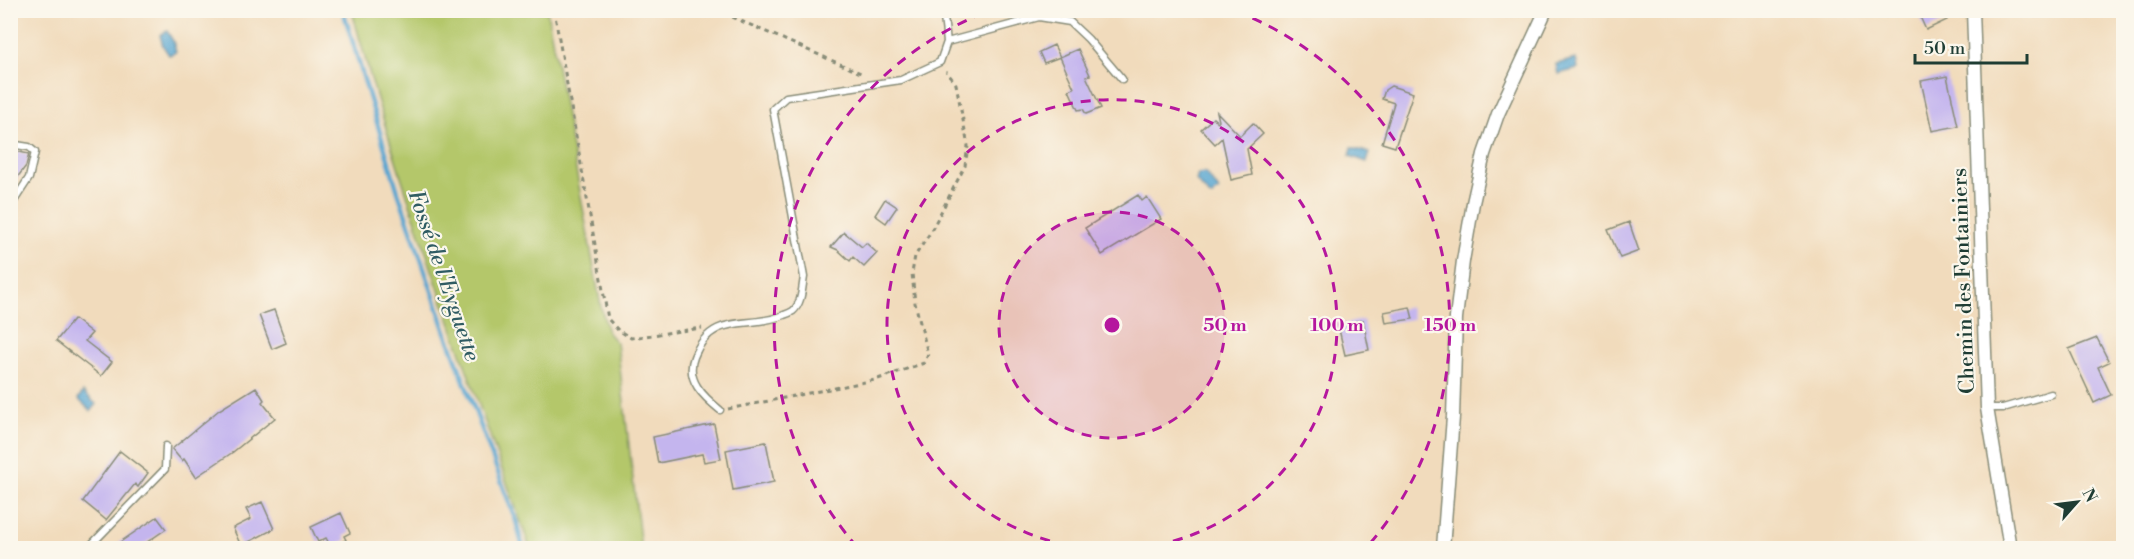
<svg xmlns="http://www.w3.org/2000/svg" width="2134" height="559" font-family="'Libre Bodoni',serif">
<style>
.green{fill:#b4c76b;stroke:#6a8250;stroke-width:1.5}
.forest{fill:#8fac5f;stroke:#57744a;stroke-width:1.5}
.water{fill:#57a5d0;stroke:#3b7182;stroke-width:1.5}
.lines{fill:none;stroke-linecap:round;stroke-linejoin:round}
.stream{stroke:#57a5d0;stroke-width:4.5}
.building{fill:#c4b5ee}
.lane-casing{stroke:#888c78;stroke-width:9}
.street-casing{stroke:#888c78;stroke-width:15}
.path{stroke:#888c78;stroke-width:3;stroke-dasharray:4.5 4.5;stroke-linecap:butt}
.lane{stroke:#fff;stroke-width:6}
.street{stroke:#fff;stroke-width:12}
.ring{fill:none;stroke:#b5179e;stroke-width:3;stroke-dasharray:10 8}
.labels{text-anchor:middle;stroke-width:4.5;stroke-linejoin:round;paint-order:stroke}
.street-label{font-size:21px;fill:#1f3d34;stroke:#fbf7ec}
.water-label{font-size:22px;font-style:italic;fill:#305c63;stroke:#fbf7ec}
.centre{fill:#b5179e;stroke:#fbf7ec;stroke-width:3}
.ring-label{font-size:18px;text-anchor:middle;font-weight:bold;fill:#b5179e;stroke:#fbf7ec;stroke-width:4.5;stroke-linejoin:round;paint-order:stroke}
</style>
<rect width="100%" height="100%" fill="#fbf7ec"/>
<filter id="ink" filterUnits="userSpaceOnUse"><feTurbulence type="fractalNoise" baseFrequency=".0167" numOctaves="2"/><feDisplacementMap in="SourceGraphic" scale="12" xChannelSelector="R" yChannelSelector="G"/><feConvolveMatrix kernelMatrix="1 2 1 2 8 2 1 2 1" color-interpolation-filters="sRGB"/></filter>
<filter id="wash" filterUnits="userSpaceOnUse"><feTurbulence type="fractalNoise" baseFrequency=".008" numOctaves="4" result="noise"/><feDisplacementMap in="SourceGraphic" scale="24" xChannelSelector="R" yChannelSelector="G"/><feGaussianBlur stdDeviation="1.35" result="paint"/><feColorMatrix in="noise" values="0 0 0 0 0 0 0 0 0 0 0 0 0 0 0 0 0 1.4 0 .05"/><feComposite in="paint" operator="in"/></filter>
<g filter="url(#wash)">
<rect width="100%" height="100%" fill="#f1dbbc"/>
<path class="green" d="M352,11H547L601,307L608,333L617,343L641,548H530C467,370 401,193 352,11Z"/>
<path class="forest" d="M950,10H988V11L951,20Z"/>
<path class="water" d="M167,31L173,41L176,52L169,55L163,46L160,35Z
M1576,59L1578,69L1558,74L1556,64Z
M1352,148L1370,153L1367,162L1350,156Z
M1205,173L1219,190L1211,197L1196,181L1198,174Z
M83,392L96,404L91,411L78,399Z"/>
<g class="lines">
<path class="stream" d="M343,10L398,192L447,335L516,521L523,548"/>
</g>
<g id="blocks">
<path class="building" d="M1917,10H1943L1947,20L1926,30Z
M1054,45L1060,57L1078,49L1090,75L1086,76L1101,108L1086,114L1083,109L1078,110L1069,90L1074,88L1060,57L1044,63L1039,52Z
M1947,76L1958,126L1932,131L1921,81Z
M1391,86L1413,93L1395,147L1382,143L1394,103L1382,99L1385,90Z
M1217,112L1240,136L1253,123L1263,134L1247,149L1252,175L1231,180L1222,138L1215,144L1201,129L1213,118L1218,122L1219,121Z
M10,150L29,154L26,166L10,187Z
M1138,195L1142,201L1147,197L1161,219L1102,255L1085,228Z
M885,199L897,207L886,223L875,215Z
M1629,222L1639,251L1620,258L1608,230Z
M844,232L862,247L866,243L877,253L864,267L853,257L850,261L838,250L831,247Z
M1410,307L1413,319L1386,323L1384,312Z
M274,310L286,343L272,349L259,315Z
M74,319L92,333L85,341L112,362L101,376L56,341Z
M1363,320L1369,350L1345,355L1338,325Z
M2097,338L2109,362L2098,367L2111,395L2094,403L2069,349Z
M256,387L264,400L262,402L275,418L233,452L196,477L184,459L182,461L172,449L219,410Z
M714,424L721,459L704,462L702,454L658,463L653,437Z
M766,442L774,482L733,490L726,450Z
M120,451L148,473L138,487L135,484L106,520L83,501Z
M262,502L274,529L241,546L233,528L251,519L246,509Z
M341,513L350,533L344,536L346,540L331,547L326,538L318,542L311,527Z
M157,517L166,529L137,549H110Z"/>
</g>
</g>
<g filter="url(#ink)">
<use href="#blocks" fill-opacity="0" stroke="#888c78" stroke-width="1.5"/>
<g class="lines">
<defs>
<path id="lane" d="M947,42L1039,17L1070,22L1088,39L1122,79
M10,144L29,147L35,152L29,178L10,207
M1987,408H2003L2051,394
M720,410C704,397 685,380 694,357C712,310 750,330 784,315C787,314 790,313 793,311C802,303 802,288 804,277L773,109L786,97L901,80L940,62L947,42L943,10
M88,548L165,469L166,446"/>
<path id="street" d="M1973,10L1987,408L2010,548
M1443,548L1453,417L1456,318L1463,261L1473,203L1484,154L1498,114L1546,10"/>
</defs>
<use href="#lane" class="lane-casing"/>
<use href="#street" class="street-casing"/>
<path class="path" d="M554,10L608,319L618,330L631,338L702,328
M716,10L863,74
M728,409L875,380L924,363L928,354L915,303L912,273L915,256L930,233L965,166L968,146L956,84L946,71"/>
<use href="#lane" class="lane"/>
<use href="#street" class="street"/>
</g>
</g>
<circle cx="1112" cy="325" r="113" fill="#b5179e" fill-opacity=".12"/>
<g class="ring">
<circle cx="1112" cy="325" r="113"/>
<path d="M1085 548A225 225 0 1 1 1139 548"/>
<path d="M857 547A338 338 0 0 1 988 11M1236 11A338 338 0 0 1 1367 547"/>
</g>
<g class="labels">
<g class="street-label">
<text transform="translate(1963 281) rotate(-92)" y="7">Chemin des Fontainiers</text>
</g>
<g class="water-label">
<text transform="translate(445 275) rotate(71)" y="8">Fossé de l'Eyguette</text>
</g>
</g>
<circle cx="1112" cy="325" r="9" class="centre"/>
<g class="ring-label">
<text x="1225" y="331">50 m</text>
<text x="1337" y="331">100 m</text>
<text x="1450" y="331">150 m</text>
</g>
<rect width="2134" height="559" fill="none" stroke="#fbf7ec" stroke-width="36"/>
<g transform="translate(2077 502) rotate(62)" stroke="#fbf7ec" stroke-width="4.5" paint-order="stroke">
<path d="M0-4.5L10 22L0 15L-10 22Z" fill="#1f3d34"/>
<text y="-9" font-size="16" font-weight="bold" text-anchor="middle" fill="#1f3d34">N</text>
</g>
<path d="M1915 54v9h112v-9" fill="none" stroke="#1f3d34" stroke-width="3"/>
<text x="1924" y="54" font-size="18" fill="#1f3d34" stroke="#fbf7ec" stroke-width="4.5" paint-order="stroke">50 m</text>
</svg>
